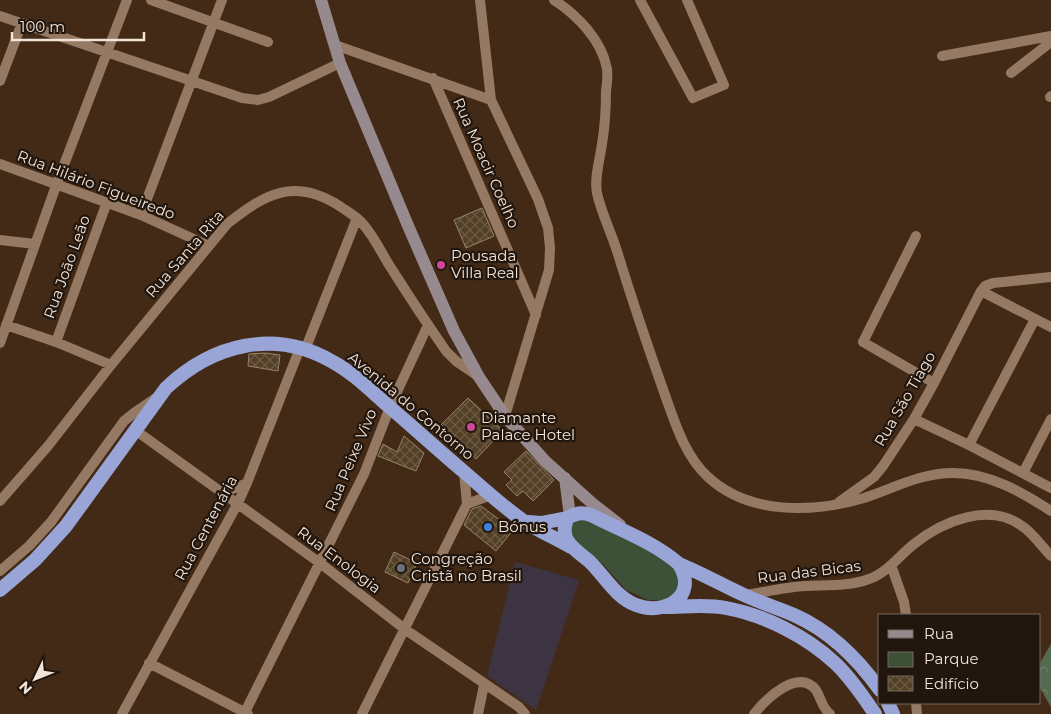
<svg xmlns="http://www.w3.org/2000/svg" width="1051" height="714" font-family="Montserrat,sans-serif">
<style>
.education{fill:#3d3443}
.forest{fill:url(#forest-crowns)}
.park{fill:#3d5139}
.building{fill:url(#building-cross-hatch);stroke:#988367}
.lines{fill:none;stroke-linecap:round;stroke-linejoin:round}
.minor{stroke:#957963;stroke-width:10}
.secondary{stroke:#968a8e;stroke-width:12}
.trunk{stroke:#99a5d6;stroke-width:14}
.hotel-dot{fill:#d1479c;stroke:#21160d;stroke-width:2}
.shop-dot{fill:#3f7fe0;stroke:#21160d;stroke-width:2}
.worship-dot{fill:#6b7280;stroke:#21160d;stroke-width:2}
.labels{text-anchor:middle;stroke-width:4.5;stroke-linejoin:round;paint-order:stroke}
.street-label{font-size:15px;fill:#f3e3d7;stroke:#21160d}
.poi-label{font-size:15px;fill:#f3e3d7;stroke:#21160d;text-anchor:start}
</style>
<defs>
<pattern id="forest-crowns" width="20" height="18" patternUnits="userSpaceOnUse" patternTransform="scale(1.25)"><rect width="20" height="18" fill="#556b51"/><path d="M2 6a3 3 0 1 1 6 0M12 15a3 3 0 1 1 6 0" fill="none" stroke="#6e8069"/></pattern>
<pattern id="building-cross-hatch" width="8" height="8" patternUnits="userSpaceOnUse" patternTransform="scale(1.25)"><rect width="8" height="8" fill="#523f25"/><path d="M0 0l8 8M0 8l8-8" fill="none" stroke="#6b5b44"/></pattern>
</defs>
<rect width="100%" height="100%" fill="#422a16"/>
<path class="education" d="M515,562L579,580L536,710L487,676Z"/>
<path class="forest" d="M1051,644V707L1040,688V668L1041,661Z"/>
<path class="park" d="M586,517L652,551L677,570L680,582L678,589L673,595L666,600H648L626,590L603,564L574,541L569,521Z"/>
<path class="building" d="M482,208L494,236L466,248L454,220Z
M265,353L280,355L278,371L248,366L249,354Z
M468,398L501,429L493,437L495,439L476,459L441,425Z
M404,436L424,453L416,471L378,456L383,444L397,452Z
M526,451L554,480L533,501L523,491L517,496L506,485L512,480L504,472Z
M481,506L513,530L496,551L464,525L472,509Z
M394,552L417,563L408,583L385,572Z"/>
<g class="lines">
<path class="minor" d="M151,0L268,42
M480,0L491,100
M554,0C577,15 602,40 607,69C608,76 607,84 606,91C606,109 605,126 602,144C600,159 594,178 597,193C601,212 611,232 617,251C632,300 648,347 665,395C675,423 685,456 708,477C749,515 813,513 864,498C894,488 921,473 953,473C989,473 1022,492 1051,511
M640,0L693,98L724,85L687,0
M0,16L242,98L258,100L269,97L340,63
M335,45L491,100L538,199L548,228L550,248L549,270L505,416
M942,56L1051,36
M1011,73L1051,42
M433,78L536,315
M0,81L22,23
M1050,97L1051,96
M0,164L141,215L209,246
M141,215L222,0
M916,236L863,342L934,383
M0,240L35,244
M981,291L1051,327
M6,325L56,342L111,365
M56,342L107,202
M0,343L57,183L127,0
M305,350L357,218
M914,419L969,445L1051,488
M135,430L320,563L406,630L519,707L525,714
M969,445L1035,319
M1023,473L1051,419
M223,493L247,483
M0,501L48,446L111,365L227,224C266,193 295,177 341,207C348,212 356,216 362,223C375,237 382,255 393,271C410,298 428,325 446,351L456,361L478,376
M839,502L874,477L883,466L914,419L934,383L981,291L985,286L993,283L1051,277
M467,504L491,495
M891,565L904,602L906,615
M0,571L29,546L51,522L124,421L134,413L156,398
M745,595C761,593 777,589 794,587C819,584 845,588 869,579C887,573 900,555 914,544C943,521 989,502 1022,526C1033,533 1042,547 1051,556
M149,663L248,714
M916,703L917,714
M122,714L238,503L247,483L300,348
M244,714L364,474L390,407L428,325
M362,714L467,504L464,472
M478,714L484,685
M754,714C765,700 798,667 816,690C821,698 822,708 830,714"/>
<path class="secondary" d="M321,0L340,63L409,228L454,331L479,377L505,416L545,461L593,504L620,525
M565,478L570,516"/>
<path class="trunk" d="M529,522L541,523L567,518
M679,564C699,597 664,616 636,605C615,597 604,575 589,561C581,554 572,549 567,540C563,532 565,525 567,518C576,513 581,512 591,515C620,530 654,542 679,564C701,573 722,585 744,595C761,603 778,608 794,615C830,631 858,659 880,690
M0,590L35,560L66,526L166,388C213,344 275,328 333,362C353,373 369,389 386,404C412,426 437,449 463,471C483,488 503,507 525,522C539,531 556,538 571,547
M665,607C685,607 706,604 726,608C764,615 806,636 835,663C850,677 863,696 875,714
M888,703L893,714"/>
</g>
<g class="hotel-dot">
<circle cx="441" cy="265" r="5"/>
<circle cx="471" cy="427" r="5"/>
</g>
<circle class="shop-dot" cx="488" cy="527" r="5"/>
<circle class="worship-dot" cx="401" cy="568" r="5"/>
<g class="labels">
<g class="street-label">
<text transform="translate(486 163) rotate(66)" y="5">Rua Moacir Coelho</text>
<text transform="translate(96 185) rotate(21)" y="5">Rua Hilário Figueiredo</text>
<text transform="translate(185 254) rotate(-49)" y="5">Rua Santa Rita</text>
<text transform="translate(67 267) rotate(-70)" y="5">Rua João Leão</text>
<text transform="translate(905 399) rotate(-60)" y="5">Rua São Tiago</text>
<text transform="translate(411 406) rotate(40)" y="5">Avenida do Contorno</text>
<text transform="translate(351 460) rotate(-67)" y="5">Rua Peixe Vivo</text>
<text transform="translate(206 528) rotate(-62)" y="5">Rua Centenária</text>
<text transform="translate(339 560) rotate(37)" y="5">Rua Enologia</text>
<text transform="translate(809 572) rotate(-7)" y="5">Rua das Bicas</text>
</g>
<g class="poi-label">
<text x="451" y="261">Pousada<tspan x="451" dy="17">Villa Real</tspan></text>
<text x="481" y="423">Diamante<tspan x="481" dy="17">Palace Hotel</tspan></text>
<text x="498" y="532">Bónus</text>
<text x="411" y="564">Congreção<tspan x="411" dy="17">Cristã no Brasil</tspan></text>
</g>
</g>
<rect x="878" y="614" width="162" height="90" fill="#21160d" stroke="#75685e"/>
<rect x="888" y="630" width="25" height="8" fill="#968a8e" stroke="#75685e"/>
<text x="924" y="639" font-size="15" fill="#f3e3d7">Rua</text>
<rect x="888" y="652" width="25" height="15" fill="#3d5139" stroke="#75685e"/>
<text x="924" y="664" font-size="15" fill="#f3e3d7">Parque</text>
<rect x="888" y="676" width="25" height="15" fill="url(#building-cross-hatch)" stroke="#75685e"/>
<text x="924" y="689" font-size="15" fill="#f3e3d7">Edifício</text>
<g transform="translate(35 679) rotate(227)" stroke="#21160d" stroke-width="4" paint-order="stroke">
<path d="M0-4L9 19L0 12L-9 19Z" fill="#f3e3d7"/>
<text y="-8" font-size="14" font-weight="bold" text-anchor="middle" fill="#f3e3d7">N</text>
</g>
<path d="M12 32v8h132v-8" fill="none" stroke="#f3e3d7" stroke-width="2.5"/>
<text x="20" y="32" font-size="15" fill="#f3e3d7" stroke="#21160d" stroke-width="4" paint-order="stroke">100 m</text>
</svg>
